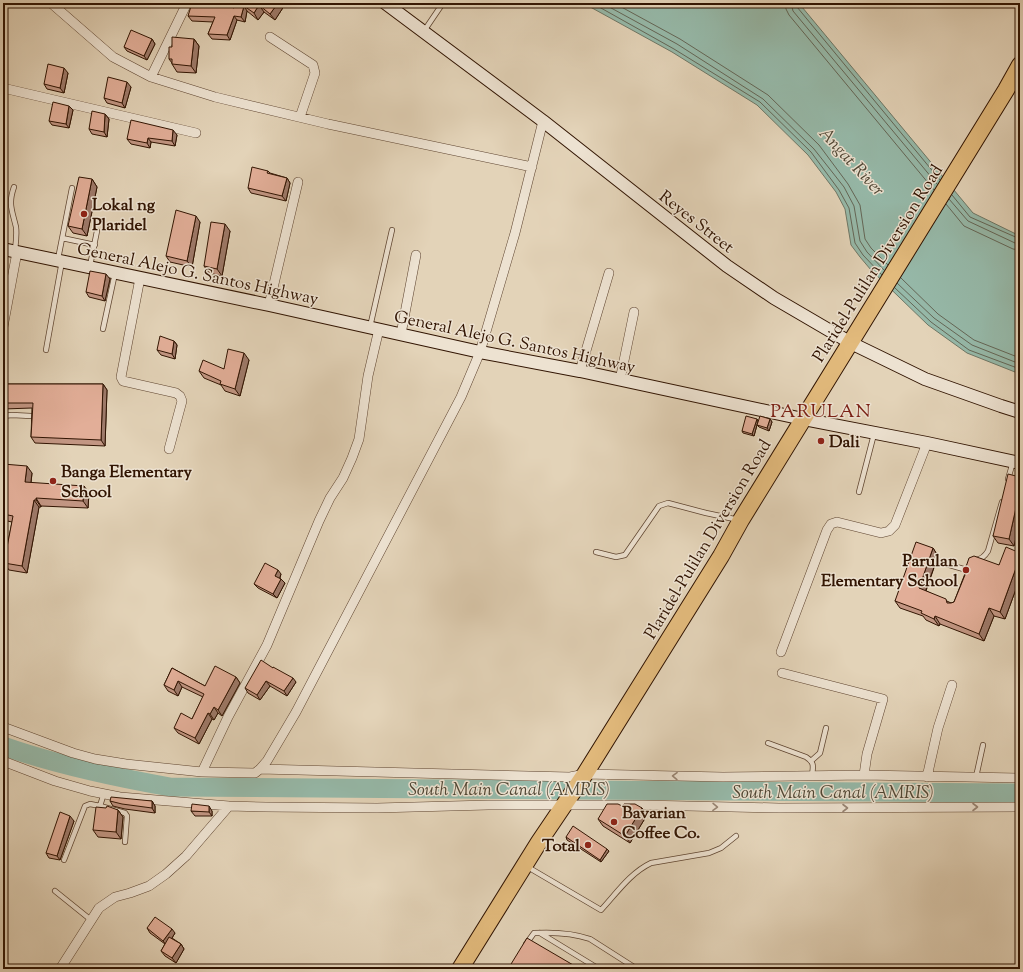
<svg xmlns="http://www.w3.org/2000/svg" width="1023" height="972" font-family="'Sorts Mill Goudy',serif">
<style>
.water{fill:#96b9a9;stroke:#6e7766}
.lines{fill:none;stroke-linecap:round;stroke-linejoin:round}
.shore{stroke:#646656;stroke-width:1}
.river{stroke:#96b9a9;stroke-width:19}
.lane-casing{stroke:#5e4430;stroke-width:6}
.street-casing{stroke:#5e4430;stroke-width:10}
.secondary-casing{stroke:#311402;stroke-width:14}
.highway-casing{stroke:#311402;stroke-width:18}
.lane{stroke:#ede2d1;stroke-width:4.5}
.street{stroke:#ede2d1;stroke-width:9}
.secondary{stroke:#ede2d1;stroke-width:12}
.highway{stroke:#e2ba7c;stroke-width:16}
.wall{fill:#c29683;stroke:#311402}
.shaded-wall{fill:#9e7a6a;stroke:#311402}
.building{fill:#e2ae98;stroke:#311402}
.oneway{stroke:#988574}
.poi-dot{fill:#8f2418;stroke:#ede2d1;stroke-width:1.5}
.labels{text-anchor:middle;stroke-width:3;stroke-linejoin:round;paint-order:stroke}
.poi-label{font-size:17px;font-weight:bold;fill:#311402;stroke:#ede2d1;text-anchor:start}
.street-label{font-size:17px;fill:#311402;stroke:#ede2d1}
.water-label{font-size:18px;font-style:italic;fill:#4f4634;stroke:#ede2d1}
.quarter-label{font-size:19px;letter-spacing:1px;fill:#7a1f14;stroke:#ede2d1}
</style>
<rect width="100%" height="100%" fill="#e3d3b8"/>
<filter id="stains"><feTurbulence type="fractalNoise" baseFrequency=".005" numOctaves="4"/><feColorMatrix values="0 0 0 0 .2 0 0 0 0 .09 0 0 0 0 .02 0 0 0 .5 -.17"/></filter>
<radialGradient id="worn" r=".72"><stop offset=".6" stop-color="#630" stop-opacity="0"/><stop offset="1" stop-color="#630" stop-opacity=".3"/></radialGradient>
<path class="water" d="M583,3H798L802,7L973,213L1020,236V374L967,353L928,325L871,270L860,257L851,245L845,209L836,192L808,155L757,105L672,52Z"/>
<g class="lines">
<path class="shore" d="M592,3L674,49L760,102L811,152L839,190L849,208L855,243L863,255L882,275
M602,3L677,44L763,99L814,149L844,187L854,206L860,241L867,252L884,270
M614,3L680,39L768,95L819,145L848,184L860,205L865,239L871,248L888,265
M785,3L786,9L789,15L934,190
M791,3L793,11L937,184
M796,3L797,7L940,180
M952,195L970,217L1020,239
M949,199L968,221L1015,243L1020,244
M946,204L964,226L1013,249L1020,250
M901,278L938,314L974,340L1020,358
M897,283L934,318L972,345L1020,364
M895,288L931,322L969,350L1020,369"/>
<path class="river" d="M3,746C57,765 114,777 170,787L1020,793"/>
<defs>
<path id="lane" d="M424,31L443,3
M14,187C8,204 12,210 16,227C17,235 16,242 15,250
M62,238L95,245
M58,259L72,188
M90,266L97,231
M370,327L392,230
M103,329L115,273
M46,350L62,261
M3,416L12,415L31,416
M1008,479L1013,462
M859,492L874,434
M596,552L616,557L625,555L659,506L668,503L706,513L739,520
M976,560C982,559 985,556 988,551L1002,502
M939,562L967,570L968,567
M768,743L806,757C815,763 813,766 812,776
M811,761L820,753L826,728
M976,777L983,745
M100,806L125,813L127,816L125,842
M64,860L85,806L90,804L100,806L104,793
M526,866L601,910C616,894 630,873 651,863L709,853L721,848L736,836
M55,891L91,920
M540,933L599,969
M526,944L534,933C552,932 573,933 590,939L637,969"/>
<path id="street" d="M51,3L113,57L151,77L187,3
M270,37L313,65L315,73L300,117
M151,77L215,97L328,124L532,167
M3,88L196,133
M140,278L121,377L123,381L176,393L180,396L182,401L169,449
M269,305L298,182
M3,327L17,252
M401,334L416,255
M580,371L609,273
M620,380L634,312
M781,652L827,530L831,524L837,522L881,533L889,531L895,525L927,443
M782,673L883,699L867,754L864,775
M3,727L73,753L95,759L126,764L202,772L255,773L260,769L267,761L296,712L461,397L480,352L515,233L543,121
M3,761L55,781L90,791L120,797L229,806L266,807L377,808L488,805H643L779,808L1020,807
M260,769L570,777L585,774L723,777L864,775L1020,778
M202,772L228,717L267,645L319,521L330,498L343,478L352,458L359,439L368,376L379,329
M927,777L938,728L952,685
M60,969L99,908L115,897L130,893L149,886L166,874L186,856L229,806"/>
<path id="secondary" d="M385,3L543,121L727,266L774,298L851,343L925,379L1001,406L1020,412
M3,249L269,305L480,352L580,371L803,419L927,443L1020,463"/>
<path id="highway" d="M460,969L539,842L585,774L721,556L741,520L1006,90L1020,65"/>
</defs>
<use href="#lane" class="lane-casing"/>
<use href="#street" class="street-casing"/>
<use href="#secondary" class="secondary-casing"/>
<use href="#highway" class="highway-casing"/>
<use href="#lane" class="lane"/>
<use href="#street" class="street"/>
<use href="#secondary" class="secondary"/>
<use href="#highway" class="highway"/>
</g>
<path class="wall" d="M286,3L275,20L264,12L258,20L247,11L245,22L237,20L230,40L212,39L208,34L213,22L192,21L188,16L234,8L245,4Z
M152,39L155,44L147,60L127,51L124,47Z
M194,39L199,46L196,73L177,72L172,64V63L169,59Z
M68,73L64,93L47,89L44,84Z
M131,87L125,108L107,103L104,98Z
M73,110L69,128L52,125L49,121Z
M105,114L109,119L107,137L92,134L89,129Z
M177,135L175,146L151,142L150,148L131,144L127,139Z
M268,171L270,173L287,178L290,183L286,201L251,193L248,188Z
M92,179L97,187L87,236L73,233L68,226Z
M200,222L192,267L170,262L166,256Z
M230,231L222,276L209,273L204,266Z
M110,279L105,301L89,297L86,292Z
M174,341L177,345L175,359L161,355L157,350Z
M249,360L240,396L225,391L221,385L204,378L199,371L224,369Z
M3,384H103L107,390L105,446L35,443L31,437L32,408L3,409Z
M757,419L758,421L770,419L772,422L769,431L759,427L757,425L754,436L743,433L742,431Z
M3,464L32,473L31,483L89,493L88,508L41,506V507H39L27,573L9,570L4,563L12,522L3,520Z
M1020,477V520L1014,546L998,543L993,536Z
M933,548L938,556L926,591L951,603L954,602L966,571L965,570L999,565L1020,553V578L1005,619L994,616L984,641L940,624L939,626L926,620L923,616L900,608L895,601Z
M281,574L280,578L285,583L277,598L258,588L254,584Z
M172,668L205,686L236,677L240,683L222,716L218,713L214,720L212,719L199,744L178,733L174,728L192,719L203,697L182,687L178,696L168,691L164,685Z
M273,668L296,682L287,696L270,686L260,700L248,693L245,688Z
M110,801H152L155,806V813L125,809L113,806Z
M622,806L642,808L647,815L630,843L603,826L598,819Z
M106,808L118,810L123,817L121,839L98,837L93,830Z
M191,811H212V816H195Z
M74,821L60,860L49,858L46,853Z
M566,837L609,851L601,862L567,840Z
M147,928L175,933L172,938L181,944L184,949L176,963L165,956L161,951L165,944L150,933Z"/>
<path class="shaded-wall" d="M278,3H286L275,20L270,14Z
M259,5L264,12L258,20L254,13Z
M244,6L247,11L245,22L241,17Z
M234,16L237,20L230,40L227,35Z
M152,39L155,44L147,60L144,56Z
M194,39L199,46L196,73L191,66Z
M64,68L68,73L64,93L60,88Z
M127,82L131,87L125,108L122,103Z
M69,106L73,110L69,128L66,124Z
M105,114L109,119L107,137L104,132Z
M173,130L177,135L175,146L172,141Z
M148,138L151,142L150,148L147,143Z
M287,178L290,183L286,201L282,196Z
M92,179L97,187L87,236L82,229Z
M196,216L200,222L192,267L187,261Z
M225,224L230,231L222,276L217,269Z
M106,274L110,279L105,301L102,296Z
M174,341L177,345L175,359L172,354Z
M244,353L249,360L240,396L235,389Z
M103,384L107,390L105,446L101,440Z
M757,419L758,421L754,436L752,434Z
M770,419L772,422L769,431L767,428Z
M27,466L32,473L30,490L25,482Z
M84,486L89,493L88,508L83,501Z
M1020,490V520L1014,546L1009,539Z
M36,498L41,506V507L36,500Z
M34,500L39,507L27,573L22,566Z
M933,548L938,556L924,595L919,588Z
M1020,557V578L1005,619L1000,612Z
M278,570L281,574L279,580L275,576Z
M281,579L285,583L277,598L273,594Z
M989,608L994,616L984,641L979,634Z
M935,616L940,624L939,626L934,619Z
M236,677L240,683L222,716L218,710Z
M293,678L296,682L287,696L284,691Z
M178,681L182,687L178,696L174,690Z
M266,681L270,686L260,700L257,695Z
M214,707L218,713L214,720L210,714Z
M208,713L212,719L199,744L195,738Z
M152,801L155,806V813L152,808Z
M209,806L212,811V816L209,812Z
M642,808L647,815L630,843L625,836Z
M118,810L123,817L121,839L116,832Z
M70,816L74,821L60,860L57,856Z
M607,849L609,851L601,862L600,860Z
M172,929L175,933L167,946L163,941Z
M181,944L184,949L176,963L172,958Z"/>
<path class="building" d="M192,3H220L234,8L236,3H240L245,4L244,6L241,17L234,16L227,35L208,34L215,17L188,16Z
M246,3H278L270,14L259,5L254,13L244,6Z
M131,30L152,39L144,56L124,47Z
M172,37L194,39L191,66L172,64V59H169V47H172Z
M48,64L64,68L60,88L44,84Z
M108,77L127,82L122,103L104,98Z
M53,102L69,106L66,124L49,121Z
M92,111L105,114L104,132L89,129Z
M131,120L173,130L172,141L148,138L147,143L127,139Z
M252,167L268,171L267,173L287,178L282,196L248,188Z
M79,177L92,179L82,229L68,226Z
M176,210L196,216L187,261L166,256Z
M211,222L225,224L217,269L204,266Z
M90,271L106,274L102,296L86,292Z
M160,336L174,341L172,354L157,350Z
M228,349L244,353L235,389L220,384L221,381L199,371L203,360L224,369Z
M3,384H103L101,440L31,437L33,403H3Z
M746,416L757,419L752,434L742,431Z
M760,416L770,419L767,428L757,425Z
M3,464L27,466L25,482L84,486L83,501L36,498V500H34L22,566L4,563L13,516L3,514Z
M1008,474L1020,477V490L1009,539L993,536Z
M916,542L933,548L919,588L946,599L947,603H951L954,602L967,570H965L969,558L974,556L999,565L1006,547L1020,553V557L1000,612L989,608L979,634L935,616L934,619L921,613L922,611L895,601Z
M265,563L278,570L275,576L281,579L273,594L254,584Z
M261,660L273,668V667L293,678L284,691L266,681L257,695L245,688Z
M215,666L236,677L218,710L214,707L210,714L208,713L195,738L174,728L181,713L192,719L204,694L178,681L174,690L164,685L172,668L205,686Z
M111,797L152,801V808L122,804L110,801Z
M192,804L209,806V812L191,811Z
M607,804H618L622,806L624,804H635L642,808L625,836L598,819Z
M107,806L118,810L116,832L93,830L96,807L106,808Z
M60,812L70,816L57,856L46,853Z
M573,826L607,849L600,860L566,837Z
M155,917L172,929L163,941L147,928Z
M169,937L181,944L172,958L161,951Z
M527,938L580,969H508Z"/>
<defs><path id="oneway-chevron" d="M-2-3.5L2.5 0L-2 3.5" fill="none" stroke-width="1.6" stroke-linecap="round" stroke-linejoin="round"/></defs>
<g class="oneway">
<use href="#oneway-chevron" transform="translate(675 776) rotate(-179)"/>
<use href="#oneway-chevron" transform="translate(715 807) rotate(1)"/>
<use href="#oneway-chevron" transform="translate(975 807)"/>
<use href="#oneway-chevron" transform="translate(845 808)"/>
</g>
<g class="poi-dot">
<circle cx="84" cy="214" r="4"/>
<circle cx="821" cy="441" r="4"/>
<circle cx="53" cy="481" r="4"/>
<circle cx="966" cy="570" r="4"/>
<circle cx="614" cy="822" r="4"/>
<circle cx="588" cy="845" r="4"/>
</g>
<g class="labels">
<g class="poi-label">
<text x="92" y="210">Lokal ng<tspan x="92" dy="20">Plaridel</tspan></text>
<text x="829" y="447">Dali</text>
<text x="61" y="477">Banga Elementary<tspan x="61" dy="20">School</tspan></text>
<text x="958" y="566" text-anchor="end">Parulan<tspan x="958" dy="20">Elementary School</tspan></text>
<text x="622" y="818">Bavarian<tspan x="622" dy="20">Coffee Co.</tspan></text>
<text x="580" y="851" text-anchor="end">Total</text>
</g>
<g class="street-label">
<text transform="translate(697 221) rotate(38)" y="6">Reyes Street</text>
<text transform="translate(877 263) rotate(-58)" y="6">Plaridel-Pulilan Diversion Road</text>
<text transform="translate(198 273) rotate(12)" y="6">General Alejo G. Santos Highway</text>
<text transform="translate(515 341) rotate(12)" y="6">General Alejo G. Santos Highway</text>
<text transform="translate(707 539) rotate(-59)" y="6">Plaridel-Pulilan Diversion Road</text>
</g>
<g class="water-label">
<text transform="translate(852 161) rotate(47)" y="6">Angat River</text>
<text x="509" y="795">South Main Canal (AMRIS)</text>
<text x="833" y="798">South Main Canal (AMRIS)</text>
</g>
<g class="quarter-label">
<text x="821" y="417">PARULAN</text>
</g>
</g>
<rect width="1023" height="972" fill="none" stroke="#e3d3b8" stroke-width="16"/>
<rect x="4" y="4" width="1015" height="964" fill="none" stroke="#311402" stroke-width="2"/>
<rect x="8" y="8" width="1007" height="956" fill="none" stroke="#311402"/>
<rect width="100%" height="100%" filter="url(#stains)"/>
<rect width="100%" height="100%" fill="url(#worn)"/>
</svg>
